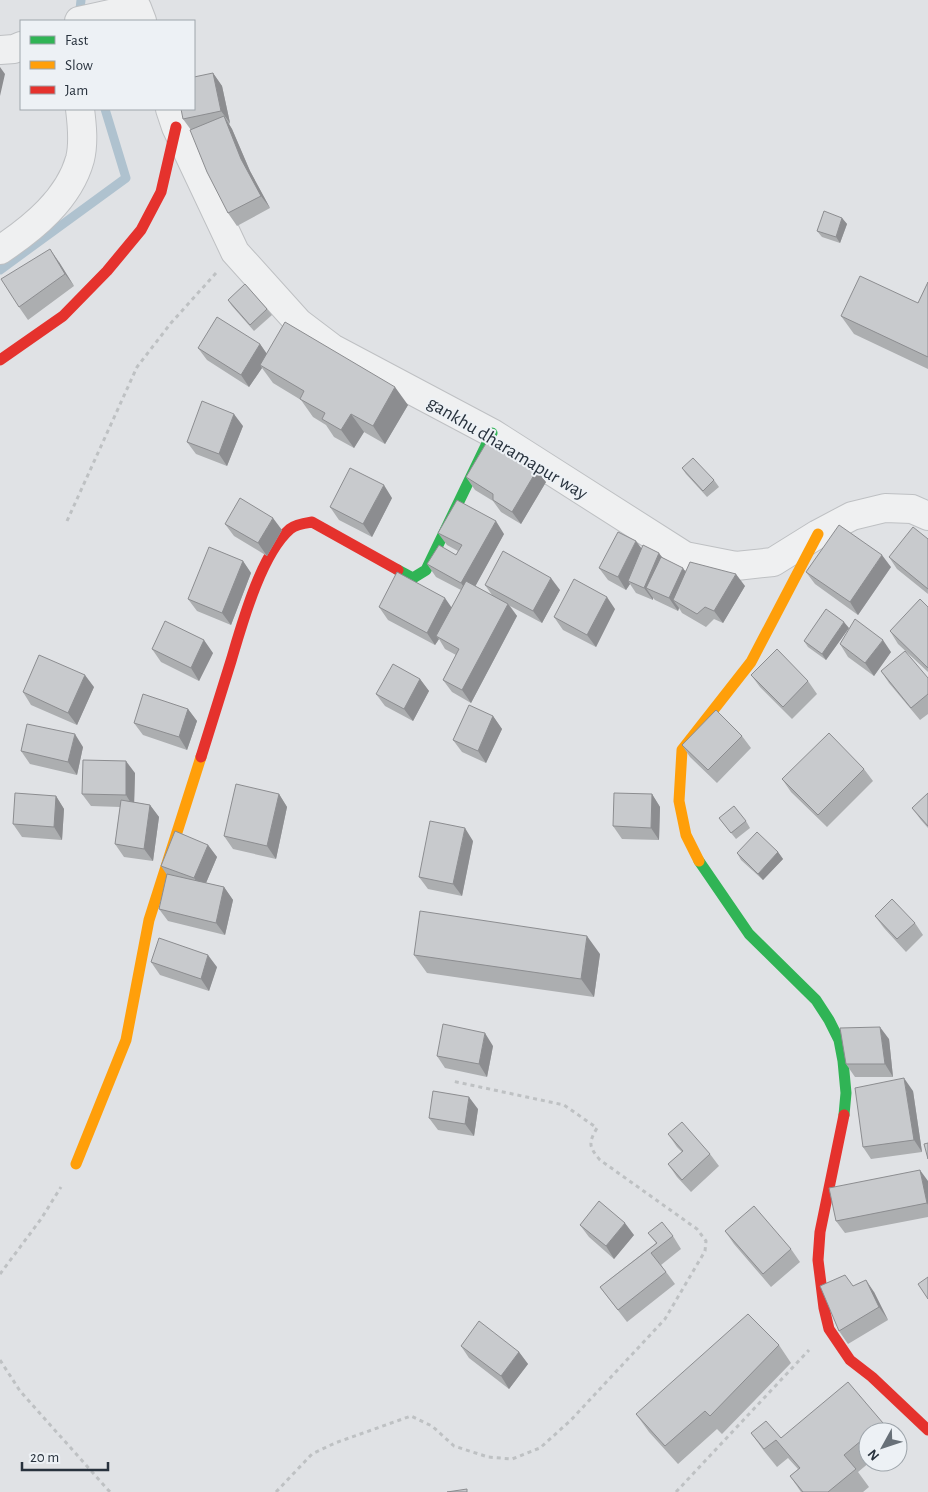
<svg xmlns="http://www.w3.org/2000/svg" width="928" height="1492" font-family="'Alegreya Sans',sans-serif">
<style>
.lines{fill:none;stroke-linecap:round;stroke-linejoin:round}
.stream{stroke:#afc2cf;stroke-width:9}
.street-casing{stroke:#bec0c3;stroke-width:30}
.path{stroke:#bec1c3;stroke-width:3;stroke-dasharray:4 4;stroke-linecap:butt}
.street{stroke:#eff0f1;stroke-width:28}
.fast{stroke:#30b455;stroke-width:11}
.slow{stroke:#ff9f0a;stroke-width:11}
.jam{stroke:#e5322d;stroke-width:11}
.wall{fill:#acaeb0}
.shaded-wall{fill:#8c8d90}
.building{fill:#c8cacd;stroke:#8c8d90}
.labels{text-anchor:middle;stroke-width:4;stroke-linejoin:round;paint-order:stroke}
.street-label{font-size:19px;fill:#28323d;stroke:#edf1f5}
</style>
<rect width="100%" height="100%" fill="#e0e2e5"/>
<g class="lines">
<path class="stream" d="M79,19L81,0
M0,270L126,178L105,109"/>
<defs>
<path id="street" d="M79,21L137,8L142,21
M0,50L14,49L21,46
M170,109L176,127L235,252L299,323L332,348L492,433L685,556L736,566L773,562L818,534L852,516L885,508L912,509L928,516
M0,250C33,228 69,199 80,159C84,143 82,125 80,109"/>
</defs>
<use href="#street" class="street-casing"/>
<path class="path" d="M67,521L137,367L171,323L216,273
M0,1274L41,1219L61,1187
M0,1360L20,1391L110,1492
M276,1492L312,1454L335,1443L411,1416L432,1426L454,1446L488,1457L512,1459L540,1448L571,1420L665,1319L705,1251L706,1241L697,1229L600,1160C589,1147 588,1143 597,1128L564,1105L452,1081
M676,1492L809,1350"/>
<use href="#street" class="street"/>
<path class="fast" d="M398,570L413,578L426,570L492,433
M699,861L749,934L816,1000L829,1020L839,1040L843,1061L846,1093L844,1115"/>
<path class="slow" d="M699,861L686,835L679,801L682,750L751,662L818,534
M76,1164L126,1040L149,920L201,757"/>
<path class="jam" d="M0,360L63,316L107,271L141,230L161,192L176,127
M201,757C211,725 221,693 231,661C242,624 261,554 290,529C296,524 305,523 312,522L398,570
M844,1115L820,1232L818,1260L824,1308L829,1329L850,1360L872,1377L928,1430"/>
</g>
<path class="wall" d="M213,73L222,86L230,123L229,124L232,129L250,171L270,208L237,226L228,213L191,130L183,119Z
M842,218L847,224L840,243L822,237L817,231Z
M59,262L74,286L28,320L19,307Z
M928,282V369L854,334L841,316L918,303Z
M228,300L267,309L272,315L254,331L232,306Z
M260,344L267,354L408,405L385,444L364,432L354,448L334,437L326,425L313,417L301,400L273,383L262,368L249,387L207,360L198,348Z
M243,426L227,466L196,454L187,442Z
M682,468L714,480L719,487L707,497L686,474Z
M466,477L546,482L521,524L501,512L493,501L475,490Z
M392,498L372,537L339,520L330,507Z
M225,524L282,530L267,556L234,536Z
M438,533L504,534L475,586L492,595L485,585L560,590L542,623L510,606L517,616L471,703L452,692L443,680L456,655L445,649L439,639L435,645L388,620L379,607H452L461,590L436,577L427,564L456,555L458,551L447,545Z
M928,539V594L897,569L889,557Z
M641,548L663,558L686,572L745,586L723,623L714,619L706,627L682,613L679,608L678,611L655,600L653,598V600L636,593L630,584L626,590L608,580L599,568Z
M243,561L251,573L231,625L197,611L188,599Z
M891,567L858,615L815,584L806,572Z
M928,607V672L898,644L890,631Z
M615,609L596,647L563,630L554,617Z
M849,628L826,660L808,647L804,641Z
M840,644L891,652L874,676L848,657Z
M152,649L213,653L199,681L161,662Z
M881,671L928,678V714L920,720L889,683Z
M751,675L808,681L817,694L792,719L760,687Z
M420,679L429,691L413,721L385,706L376,694Z
M94,687L77,725L31,705L23,692Z
M188,709L197,721L187,750L143,735L134,723Z
M493,716L502,729L486,763L462,752L453,740Z
M742,736L751,748L717,783L690,757L682,745Z
M83,747L77,775L30,764L21,751Z
M864,769L873,781L827,827L791,792L782,779Z
M135,773L134,802L150,805L159,817L153,861L124,857L115,844L120,807L91,806L82,794Z
M928,793V828L921,820L912,808Z
M279,794L287,807L276,859L233,849L224,836Z
M652,794L660,807L659,840L622,839L613,826Z
M56,796L64,809L62,840L22,837L13,824Z
M719,818L746,821L750,828L736,839Z
M473,841L462,896L428,889L419,877Z
M208,845L217,857L206,883L224,887L233,900L225,935L168,921L159,909L167,875L161,866Z
M778,852L783,859L763,880L741,860L737,853Z
M875,916L915,923L923,935L906,952L884,928Z
M600,954L594,997L427,973L414,955Z
M151,962L217,967L209,991L160,975Z
M889,1039L893,1077H855L846,1064Z
M493,1046L487,1077L445,1068L437,1056Z
M913,1091L922,1152L871,1159L863,1147Z
M478,1109L474,1136L438,1130L429,1118Z
M668,1134L710,1154L719,1166L691,1192L677,1177L668,1164L682,1152L677,1147Z
M928,1181V1217L845,1233L836,1221Z
M580,1225L634,1235L614,1259L589,1237Z
M725,1231L791,1249L800,1262L771,1287L734,1244Z
M648,1233L673,1236L681,1249L661,1265L675,1284L627,1322L600,1287L656,1243Z
M853,1286L874,1292L888,1320L848,1344L839,1331Z
M779,1345L791,1363L722,1434L717,1429L678,1464L649,1432L636,1414Z
M461,1346L519,1352L528,1364L509,1389L469,1358Z
M883,1423L889,1432H868V1462H870L858,1472L869,1487L863,1492H801L790,1476L798,1469L788,1458L777,1467L764,1451L751,1433L781,1438Z"/>
<path class="shaded-wall" d="M0,67L5,74L0,96Z
M213,73L222,86L230,123L221,111Z
M224,116L232,129L250,171L270,208L261,196L241,159Z
M842,218L847,224L840,243L836,237Z
M50,249L59,262L74,286L65,274Z
M260,344L269,357L260,365L262,368L249,387L241,375Z
M395,387L408,405L385,444L373,426Z
M234,414L243,426L227,466L219,454Z
M351,414L364,432L354,448L341,430Z
M537,470L546,482L521,524L512,512Z
M384,485L392,498L372,537L363,524Z
M273,518L282,530L267,556L258,543Z
M496,521L504,534L470,596L461,583Z
M636,541L645,553L628,581L630,584L626,590L618,577Z
M659,553L668,565L646,588L653,598V600L644,588Z
M882,555L891,567L858,615L850,602Z
M243,561L251,573L231,625L222,613Z
M683,568L692,581L673,600L679,608L678,611L669,598Z
M736,574L745,586L723,623L714,611Z
M551,578L560,590L542,623L533,611Z
M607,597L615,609L596,647L587,635Z
M445,598L454,611L436,636L439,639L435,645L427,633Z
M508,604L517,616L471,703L462,690Z
M844,622L849,628L826,660L822,654Z
M204,640L213,653L199,681L191,668Z
M883,640L891,652L874,676L865,663Z
M85,675L94,687L77,725L68,713Z
M420,679L429,691L413,721L404,709Z
M188,709L197,721L187,750L179,737Z
M493,716L502,729L486,763L478,751Z
M75,734L83,747L77,775L68,762Z
M126,761L135,773L134,808L126,795Z
M279,794L287,807L276,859L267,846Z
M652,794L660,807L659,840L651,828Z
M56,796L64,809L62,840L54,827Z
M150,805L159,817L153,861L144,849Z
M465,828L473,841L462,896L453,884Z
M208,845L217,857L203,890L194,878Z
M778,852L783,859L763,880L758,874Z
M224,887L233,900L225,935L216,923Z
M587,936L600,954L594,997L581,979Z
M208,955L217,967L209,991L201,979Z
M880,1027L889,1039L893,1077L885,1064Z
M485,1033L493,1046L487,1077L479,1064Z
M904,1078L913,1091L922,1152L914,1140Z
M469,1097L478,1109L474,1136L465,1124Z
M920,1170L928,1181V1205L927,1203Z
M625,1223L634,1235L614,1259L606,1246Z
M866,1280L874,1292L888,1320L879,1307Z
M519,1352L528,1364L509,1389L501,1376Z"/>
<path class="building" d="M213,73L221,111L183,119L181,109H194V77Z
M224,116L241,159L261,196L228,213L207,172L190,130Z
M824,211L842,218L836,237L817,231Z
M50,249L65,274L19,307L1,279Z
M860,276L918,303L928,282V357L841,316Z
M245,284L267,309L250,325L228,300Z
M217,317L260,344L241,375L198,348Z
M285,322L395,387L373,426L351,414L341,430L322,419L325,413L300,399L304,391L260,365Z
M202,401L234,414L219,454L187,442Z
M488,440L537,470L512,512L493,500V494L466,477Z
M693,458L714,480L703,491L682,468Z
M350,468L384,485L363,524L330,507Z
M240,498L273,518L258,543L225,524Z
M457,500L496,521L461,583L427,564L439,545L456,555L462,545L438,533Z
M839,525L882,555L850,602L806,572Z
M913,527L928,539V589L889,557Z
M618,532L636,541L618,577L599,568Z
M643,545L659,553L644,588L628,581Z
M209,547L243,561L222,613L188,599Z
M503,551L551,578L533,611L485,585Z
M661,557L683,568L669,598L646,588Z
M690,562L736,574L714,611L705,607L697,614L673,600Z
M397,572L445,598L427,633L379,607Z
M574,579L607,597L587,635L554,617Z
M466,581L508,604L462,690L443,680L459,649L436,636Z
M920,599L928,607V668L890,631Z
M826,609L844,622L822,654L804,641Z
M855,619L883,640L865,663L840,644Z
M165,621L204,640L191,668L152,649Z
M777,649L808,681L783,707L751,675Z
M905,651L928,678V694L911,708L881,671Z
M39,655L85,675L68,713L23,692Z
M393,664L420,679L404,709L376,694Z
M143,694L188,709L179,737L134,723Z
M469,705L493,716L478,751L453,740Z
M716,710L742,736L708,770L682,745Z
M27,724L75,734L68,762L21,751Z
M829,733L864,769L818,815L782,779Z
M83,760L126,761V795L82,794Z
M236,784L279,794L267,846L224,836Z
M15,793L56,796L54,827L13,824Z
M614,793L652,794L651,828L613,826Z
M928,793V826L912,808Z
M121,800L150,805L144,849L115,844Z
M734,806L746,821L731,833L719,818Z
M430,821L465,828L453,884L419,877Z
M175,831L208,845L194,878L161,866Z
M757,832L778,852L758,874L737,853Z
M167,874L224,887L216,923L159,909Z
M892,899L915,923L897,939L875,916Z
M420,911L587,936L581,979L414,955Z
M159,938L208,955L201,979L151,962Z
M443,1024L485,1033L479,1064L437,1056Z
M880,1027L885,1064H846L840,1028Z
M904,1078L914,1140L863,1147L855,1088Z
M433,1091L469,1097L465,1124L429,1118Z
M682,1122L710,1154L682,1180L668,1164L683,1151L668,1134Z
M928,1143V1159L924,1144Z
M920,1170L927,1203L836,1221L829,1188Z
M599,1201L625,1223L606,1246L580,1225Z
M754,1206L791,1249L763,1274L725,1231Z
M662,1222L673,1236L651,1253L666,1272L618,1310L600,1287L657,1243L648,1233Z
M845,1275L853,1286L866,1280L879,1307L839,1331L820,1286Z
M928,1277V1299L918,1284Z
M748,1314L779,1345L710,1416L705,1411L665,1446L636,1414Z
M479,1321L519,1352L501,1376L461,1346Z
M848,1382L883,1423L872,1432H868V1435L844,1455L856,1469L828,1492H803L790,1476L800,1468L776,1440L764,1449L751,1433L766,1421L781,1438Z
M467,1489V1492H447Z"/>
<g class="labels">
<g class="street-label">
<text transform="translate(508 447) rotate(31)" y="7">gankhu dharamapur way</text>
</g>
</g>
<rect x="20" y="20" width="175" height="90" fill="#edf1f5" stroke="#9ea5ab"/>
<rect x="30" y="36" width="25" height="8" fill="#30b455" stroke="#9ea5ab"/>
<text x="65" y="45" font-size="15" fill="#28323d">Fast</text>
<rect x="30" y="61" width="25" height="8" fill="#ff9f0a" stroke="#9ea5ab"/>
<text x="65" y="70" font-size="15" fill="#28323d">Slow</text>
<rect x="30" y="86" width="25" height="8" fill="#e5322d" stroke="#9ea5ab"/>
<text x="65" y="95" font-size="15" fill="#28323d">Jam</text>
<g transform="translate(883 1447) rotate(230)"><circle r="24" fill="#edf1f5" stroke="#9ea5ab"/>
<path d="M0-4L9 19L0 12L-9 19Z" fill="#687078"/>
<text y="-8" font-size="14" font-weight="bold" text-anchor="middle" fill="#28323d">N</text>
</g>
<path d="M22 1462v8h86v-8" fill="none" stroke="#28323d" stroke-width="2.5"/>
<text x="30" y="1462" font-size="15" fill="#28323d" stroke="#edf1f5" stroke-width="4" paint-order="stroke">20 m</text>
</svg>
